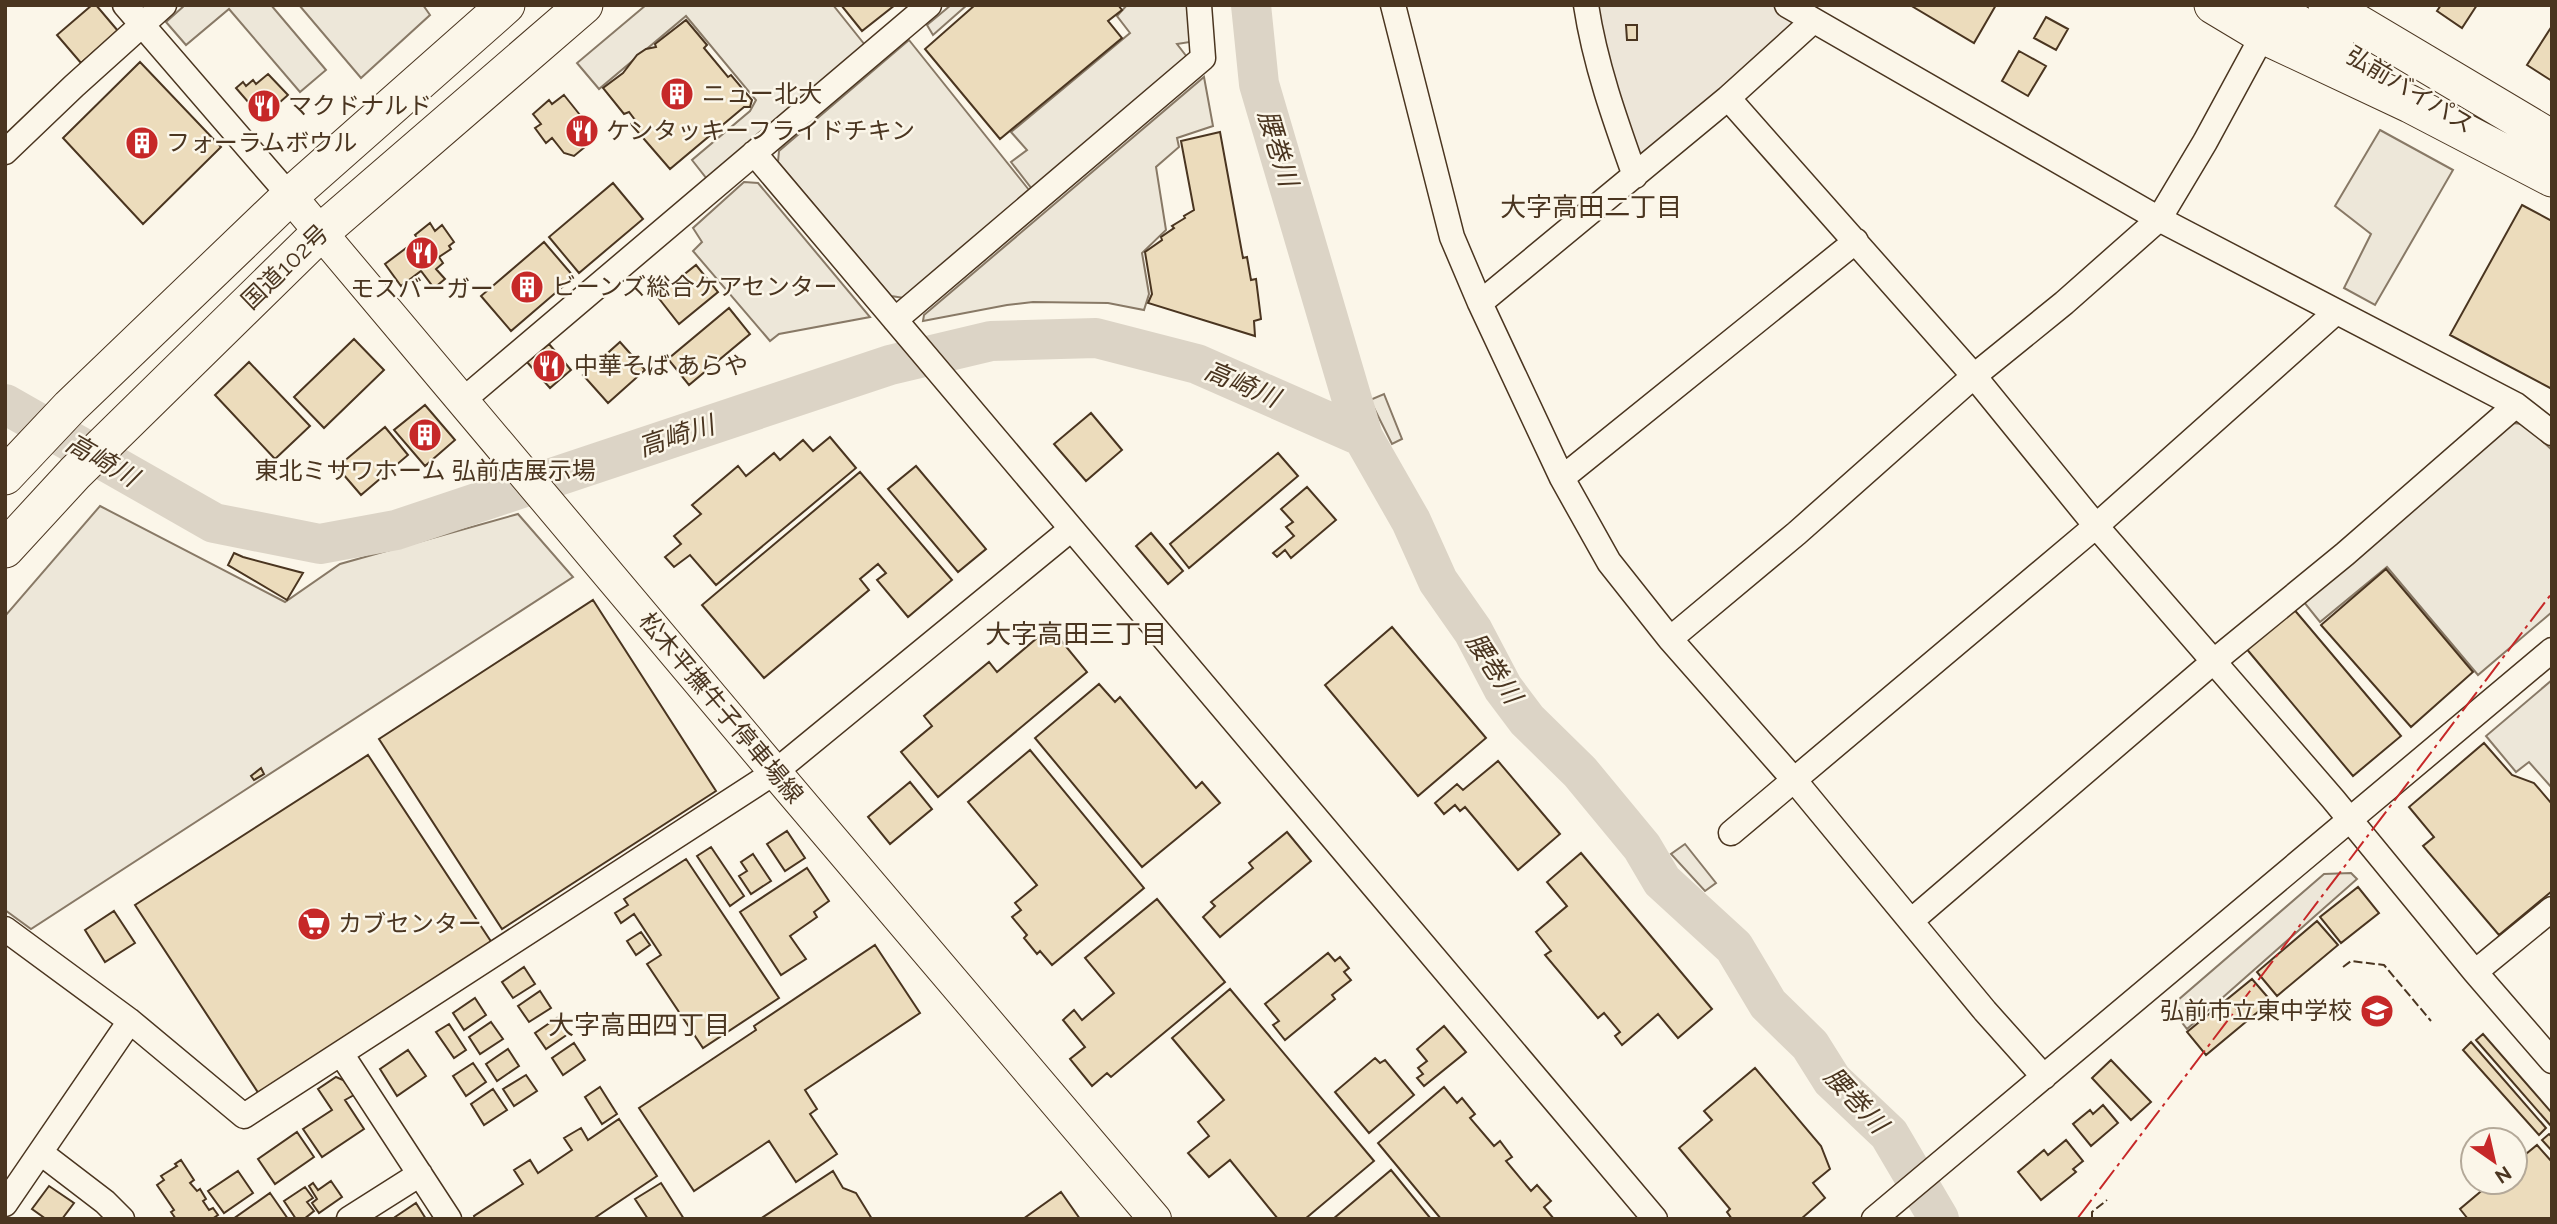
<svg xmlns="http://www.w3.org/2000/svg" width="2557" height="1224" font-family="Raleway,'Noto Sans JP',sans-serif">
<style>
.green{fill:#ede6d9;stroke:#887966;stroke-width:2}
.parking{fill:#ede7d9;stroke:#887966;stroke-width:2}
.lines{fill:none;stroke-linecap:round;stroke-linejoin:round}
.river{stroke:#dcd4c6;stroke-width:40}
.building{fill:#ecdcbc;stroke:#4a3520;stroke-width:2}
.minor-casing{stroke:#4a3520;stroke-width:27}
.major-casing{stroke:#4a3520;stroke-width:34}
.highway-casing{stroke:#4a3520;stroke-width:39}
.minor{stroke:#fbf6e9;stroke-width:24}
.major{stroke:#fbf6e9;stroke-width:32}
.highway{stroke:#fbf6e9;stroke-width:37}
.fence{stroke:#4a3520;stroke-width:2;stroke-dasharray:9 3.5;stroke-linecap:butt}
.power{stroke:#c62828;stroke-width:2;stroke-dasharray:24 5 3.5 5;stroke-linecap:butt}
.labels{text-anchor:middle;stroke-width:5;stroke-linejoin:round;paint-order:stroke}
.street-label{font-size:24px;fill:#4a3520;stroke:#fbf6e9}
.poi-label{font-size:24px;fill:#4a3520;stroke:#fbf6e9;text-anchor:start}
.water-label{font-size:26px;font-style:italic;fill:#4a3520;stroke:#fbf6e9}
.neighbourhood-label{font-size:26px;fill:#4a3520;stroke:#fbf6e9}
</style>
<rect width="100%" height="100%" fill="#fbf6e9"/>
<path class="green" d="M1596,5H1772L1801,23L1644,158L1633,156Z"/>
<path class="parking" d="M185,5H271L326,70L300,92L229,9L186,45L166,22Z
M299,5H423L430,15L361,78Z
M646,5H833L865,45L707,179L692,160L750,111L756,100L686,16L599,89L577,63Z
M951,5H967L933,35L927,25Z
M1127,5H1187L1190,42L1177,44L1187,57L1032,189L1011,162L1027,150L1011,132L1130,33L1117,16Z
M909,40L1029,190L904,298L891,296L778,162L779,151Z
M1204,77L1213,126L1177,138L1179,147L1156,167L1166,230L1142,253L1149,294L1144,310L1108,303L1033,302L1007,305L923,321L924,315Z
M2380,130L2453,170L2375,305L2344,288L2371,234L2335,206Z
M744,182L758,183L870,317L779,334L770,341L693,251L702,242L693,228Z
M1384,394L1402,439L1392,444L1370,400Z
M2511,423L2524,424L2552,450V612L2478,675L2387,567L2320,622L2303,601Z
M100,506L285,602L340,564L518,514L573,577L31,929L5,910V616Z
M2552,680V788L2529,762L2516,772L2486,736Z
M1685,844L1716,883L1705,891L1671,854Z
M2351,873L2357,879L2187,1029L2170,1007L2324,874Z"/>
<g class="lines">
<path class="river" d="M1251,5L1259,84L1363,437L1411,521L1438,581L1473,631L1503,688L1527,720L1580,772L1642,847L1662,881L1734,947L1768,1004L1810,1045L1832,1080L1889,1134L1939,1219
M5,404L214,523L320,544L396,530L890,365L991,341L1096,338L1197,364L1363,437"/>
</g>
<path class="building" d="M92,5H96L118,31L81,63L57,35Z
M841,5H895L862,31Z
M975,5H1118L1122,10L1108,21L1122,38L1000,139L925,49Z
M1910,5H1996L1974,43Z
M2441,5H2477L2462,28L2437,11Z
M2046,17L2068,29L2056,50L2034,38Z
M686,20L707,45L704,48L728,77L731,75L752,100L750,107H744L670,169L631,124L635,120L629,112L624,114L603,88L623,73L637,55L646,49L656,47L655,44Z
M1626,25H1637V40H1627Z
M2552,26V81L2527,65Z
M2019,51L2046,66L2028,96L2002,81Z
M140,62L221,147L143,224L63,138Z
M268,74L288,95L262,118L236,88L243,82L246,86L253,80L256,84Z
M564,95L592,130V141L574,156L564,153L552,138L546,143L535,128L541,124L533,114L549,100L552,104Z
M1220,132L1243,258L1247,257L1251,280L1256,279L1261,319L1254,321L1255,336L1148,303L1152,294L1145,252L1162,240L1161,237L1174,228L1172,226L1185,218L1184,216L1194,210L1181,141Z
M613,183L643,219L579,273L549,237Z
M2522,205L2552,221V389L2450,335Z
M430,223L435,231L442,225L454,242L449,246L451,249L439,257L443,263L436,269L445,279L434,288L421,271L401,286L385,264L418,239L415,235Z
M544,242L574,277L511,331L481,296Z
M696,265L718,292L679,324L657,296Z
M729,308L750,334L689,385L668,359Z
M354,339L384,370L324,428L294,397Z
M620,342L645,370L608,403L583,375Z
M549,344L571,370L550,388L527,362Z
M249,362L310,426L275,459L215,395Z
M425,405L455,440L425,466L394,430Z
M1091,413L1122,450L1086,481L1054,444Z
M385,427L408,455L361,495L337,467Z
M830,437L856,468L716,585L690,555L674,567L665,557L681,544L674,536L701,514L692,505L738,466L746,476L774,453L780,460L803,440L813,451Z
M1278,453L1298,476L1189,568L1170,544Z
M916,466L986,549L958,572L888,489Z
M860,472L952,580L908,617L877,580L886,573L878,564L860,579L869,590L764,678L702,605Z
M1307,487L1336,520L1291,558L1285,550L1277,557L1273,553L1294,536L1286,527L1293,522L1281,509Z
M1151,533L1183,571L1168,584L1136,546Z
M234,553L243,557L303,573L287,600L228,565Z
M2386,569L2473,672L2411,727L2321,625Z
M593,600L716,791L502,929L379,739Z
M2292,607L2401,736L2353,776L2245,647Z
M1050,627L1087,672L938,797L901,752L932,726L924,716L989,662L997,672Z
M1392,627L1486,738L1418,796L1325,685Z
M1099,684L1115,702L1120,697L1196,788L1202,782L1220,803L1142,867L1035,738Z
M2484,743L2512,775L2534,783L2552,804V891L2499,935L2423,846L2434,837L2409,807Z
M1030,750L1144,888L1052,965L1040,951L1037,954L1024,938L1027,935L1012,917L1021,910L1015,903L1037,885L968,802Z
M368,755L492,943L259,1094L135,905Z
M1498,761L1560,834L1518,870L1465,807L1460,811L1455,805L1444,814L1435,803L1457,784L1463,790Z
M261,768L264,774L254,780L251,776Z
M910,782L932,809L890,844L868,817Z
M787,831L805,858L785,871L767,844Z
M1287,832L1311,861L1220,937L1203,917L1215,906L1211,902L1253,868L1249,863Z
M711,847L744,896L730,906L697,856Z
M1581,853L1712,1009L1678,1038L1658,1014L1622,1045L1615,1036L1620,1032L1604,1013L1598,1018L1545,955L1551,951L1536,932L1567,906L1547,882Z
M753,854L771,881L751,894L739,876L747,871L741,862Z
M686,859L779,998L703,1048L647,964L661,955L634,914L621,923L615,913L628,905L624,899Z
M807,868L829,901L814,912L817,917L790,936L806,959L781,975L740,912Z
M2358,887L2379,913L2341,943L2320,917Z
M1157,899L1225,982L1111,1077L1107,1073L1092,1086L1070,1059L1085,1047L1063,1020L1074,1010L1082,1020L1114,993L1085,958Z
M114,911L135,943L105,962L85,930Z
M2317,921L2338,945L2277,996L2257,972Z
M641,932L650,945L636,955L627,941Z
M875,945L920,1013L805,1090L817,1109L810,1114L837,1154L796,1182L769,1141L694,1191L639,1108L756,1030L754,1026Z
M1328,953L1335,961L1340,957L1349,968L1344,972L1351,980L1332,995L1335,999L1285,1040L1273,1025L1279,1021L1265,1004Z
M524,967L535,984L513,998L502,982Z
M2252,979L2271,1001L2206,1055L2187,1032Z
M1230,989L1374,1161L1305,1219H1278L1230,1160L1209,1177L1188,1153L1209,1136L1198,1122L1224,1100L1172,1038Z
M540,991L551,1008L529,1022L518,1006Z
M475,998L486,1015L464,1030L453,1013Z
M557,1018L568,1034L546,1049L535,1033Z
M491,1022L503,1039L480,1054L469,1037Z
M449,1024L466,1050L454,1058L436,1032Z
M1444,1026L1466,1052L1424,1086L1417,1078L1423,1074L1418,1068L1427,1061L1417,1049Z
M2483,1034L2552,1113L2551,1126L2476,1040Z
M2471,1042L2546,1128L2539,1135L2463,1050Z
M574,1043L585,1060L563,1075L552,1058Z
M508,1049L519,1066L497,1081L486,1064Z
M408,1050L426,1076L397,1096L380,1069Z
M1375,1058L1380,1063L1385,1060L1414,1095L1369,1133L1335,1092Z
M2111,1060L2151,1102L2131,1120L2092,1078Z
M473,1063L486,1082L466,1096L453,1076Z
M1755,1068L1821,1146L1830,1169L1813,1183L1825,1198L1801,1219H1732L1727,1212L1730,1209L1679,1148L1712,1120L1704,1111Z
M526,1075L537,1091L514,1106L503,1089Z
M336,1077L343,1080L354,1095L345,1100L364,1129L322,1157L303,1129L332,1110L318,1089Z
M600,1087L617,1114L602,1124L585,1097Z
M1444,1087L1457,1103L1462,1098L1475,1114L1470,1118L1494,1146L1500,1141L1512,1157L1506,1161L1531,1191L1537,1185L1551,1201L1544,1207L1554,1219H1441L1378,1143Z
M493,1089L507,1110L484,1125L471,1104Z
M2103,1105L2118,1123L2091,1146L2073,1124L2090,1110L2093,1114Z
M619,1119L657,1176L593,1219H475L474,1216L523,1184L514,1170L530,1160L538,1173L572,1150L564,1138L581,1128L588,1140Z
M297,1132L314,1157L275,1184L258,1159Z
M2549,1134L2552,1137V1151L2542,1140Z
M2066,1140L2083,1161L2073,1169L2076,1172L2041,1200L2018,1172L2044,1150L2048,1155Z
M2537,1145L2552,1162V1219H2468L2460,1209L2492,1182H2515V1163Z
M181,1160L194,1180L190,1183L197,1191L200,1189L206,1199L203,1201L209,1210L213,1208L218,1215L212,1219H176L171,1212L174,1210L157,1185L164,1180L161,1176L177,1166L175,1164Z
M1391,1170L1431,1219H1333Z
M238,1171L253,1193L224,1213L208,1191Z
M833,1171L843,1188L856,1193L872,1219H760Z
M331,1181L342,1197L319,1213L312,1203L317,1199L309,1186L313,1183L318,1190Z
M661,1183L684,1219H648L635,1199Z
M49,1186L74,1203L62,1219H46L32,1209Z
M305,1187L313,1198L307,1202L314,1211L304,1219H296L284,1201Z
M1061,1192L1080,1219H1023Z
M270,1193L288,1219H233Z
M416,1203L426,1219H396L395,1217Z"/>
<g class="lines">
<defs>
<path id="minor" d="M125,5L290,196
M1393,5L1452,237L1480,303L1562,478L1609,562L1670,639L1795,781L1985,1011L2044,1077
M1586,5C1595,64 1615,120 1635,176
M1787,5L2159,219L2516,405L2552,433
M1728,98L1974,376L2096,526L2333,799L2475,972L2552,1061
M5,152L74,86L164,5
M754,153L1655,1219
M1480,303L1728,98L1813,21
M895,320L1203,58L1199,5
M462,401L929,5
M1562,478L1856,241
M1670,639L1797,533L1974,376L2064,303L2159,219L2205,142L2263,35
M1731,833L2096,526L2336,312
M1911,921L2213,662L2345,554L2516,405
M5,929L130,1021L244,1116L775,772L1070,530
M2475,972L2552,909
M342,1055L449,1219
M41,1153L105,1202L122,1219
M5,1204L130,1021
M349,1219L420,1174
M1874,1219L2552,650"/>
<path id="major" d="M290,196L775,772L1155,1219"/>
<path id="highway" d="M2213,5L2263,35L2410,104L2552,178
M2267,5L2335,46
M2327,5L2552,139
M5,476L70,407L290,196L506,5
M5,549L75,473L320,233L584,5"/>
</defs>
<use href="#minor" class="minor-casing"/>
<use href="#major" class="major-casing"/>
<use href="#highway" class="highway-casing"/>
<use href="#minor" class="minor"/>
<use href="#major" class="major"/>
<use href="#highway" class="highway"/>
<path class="fence" d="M2343,967L2351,961L2384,965L2431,1021
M2092,1219V1212L2107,1200"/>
<path class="power" d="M2077,1219L2552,593"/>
</g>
<defs>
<symbol id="building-disc" viewBox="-11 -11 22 22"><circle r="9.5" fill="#c62828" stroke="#fbf6e9"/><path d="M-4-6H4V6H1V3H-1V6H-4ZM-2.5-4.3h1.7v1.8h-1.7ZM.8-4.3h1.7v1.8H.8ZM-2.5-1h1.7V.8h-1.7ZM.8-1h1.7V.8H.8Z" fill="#fff"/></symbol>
<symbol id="restaurant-disc" viewBox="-11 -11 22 22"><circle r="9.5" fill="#c62828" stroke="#fbf6e9"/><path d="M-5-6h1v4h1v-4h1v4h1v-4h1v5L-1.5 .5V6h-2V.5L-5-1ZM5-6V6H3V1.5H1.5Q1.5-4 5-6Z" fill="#fff"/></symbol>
<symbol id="supermarket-disc" viewBox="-11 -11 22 22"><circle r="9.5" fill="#c62828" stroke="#fbf6e9"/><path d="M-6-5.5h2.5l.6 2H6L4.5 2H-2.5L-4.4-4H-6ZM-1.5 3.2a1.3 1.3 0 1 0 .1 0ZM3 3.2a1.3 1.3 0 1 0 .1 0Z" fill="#fff"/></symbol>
<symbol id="school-disc" viewBox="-11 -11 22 22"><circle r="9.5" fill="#c62828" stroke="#fbf6e9"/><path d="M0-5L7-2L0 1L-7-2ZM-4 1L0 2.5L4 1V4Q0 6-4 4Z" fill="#fff"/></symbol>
</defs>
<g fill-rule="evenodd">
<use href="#building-disc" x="658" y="75" width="38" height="38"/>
<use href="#restaurant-disc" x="245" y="87" width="38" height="38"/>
<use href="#restaurant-disc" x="563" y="112" width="38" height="38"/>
<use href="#building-disc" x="123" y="124" width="38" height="38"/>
<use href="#restaurant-disc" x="403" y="234" width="38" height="38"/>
<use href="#building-disc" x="508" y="268" width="38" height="38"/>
<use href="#restaurant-disc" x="530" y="347" width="38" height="38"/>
<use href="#building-disc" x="406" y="416" width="38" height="38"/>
<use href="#supermarket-disc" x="295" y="905" width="38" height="38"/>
<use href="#school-disc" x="2358" y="992" width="38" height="38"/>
</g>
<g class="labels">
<g class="street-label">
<text transform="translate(2410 90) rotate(31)" y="8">弘前バイパス</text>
<text transform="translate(285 267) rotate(-44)" y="8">国道102号</text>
<text transform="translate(721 708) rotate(50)" y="8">松木平撫牛子停車場線</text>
</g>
<g class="poi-label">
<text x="702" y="102">ニュー北大</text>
<text x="288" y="114">マクドナルド</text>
<text x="606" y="139">ケンタッキーフライドチキン</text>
<text x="166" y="151">フォーラムボウル</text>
<text x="552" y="295">ビーンズ総合ケアセンター</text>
<text x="422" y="297" text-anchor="middle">モスバーガー</text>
<text x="574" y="374">中華そば あらや</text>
<text x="425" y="479" text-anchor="middle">東北ミサワホーム 弘前店展示場</text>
<text x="338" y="932">カブセンター</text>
<text x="2352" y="1019" text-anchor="end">弘前市立東中学校</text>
</g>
<g class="water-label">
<text transform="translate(1278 148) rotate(73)" y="9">腰巻川</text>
<text transform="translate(1242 384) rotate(23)" y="9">高崎川</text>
<text transform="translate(676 436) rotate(-18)" y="9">高崎川</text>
<text transform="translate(102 460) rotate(30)" y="9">高崎川</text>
<text transform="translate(1494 668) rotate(57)" y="9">腰巻川</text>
<text transform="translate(1856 1100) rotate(47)" y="9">腰巻川</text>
</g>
<g class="neighbourhood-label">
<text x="1591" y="216">大字高田二丁目</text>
<text x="1076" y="643">大字高田三丁目</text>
<text x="639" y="1034">大字高田四丁目</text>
</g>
</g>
<rect width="2557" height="1224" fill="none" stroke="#4a3520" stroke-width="14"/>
<g transform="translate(2494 1161) rotate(146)"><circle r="33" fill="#fbf6e9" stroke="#b4a999" stroke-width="2"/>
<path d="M0-5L12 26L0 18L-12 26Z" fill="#c62828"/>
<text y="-10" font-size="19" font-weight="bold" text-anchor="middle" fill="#4a3520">N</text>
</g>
</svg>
